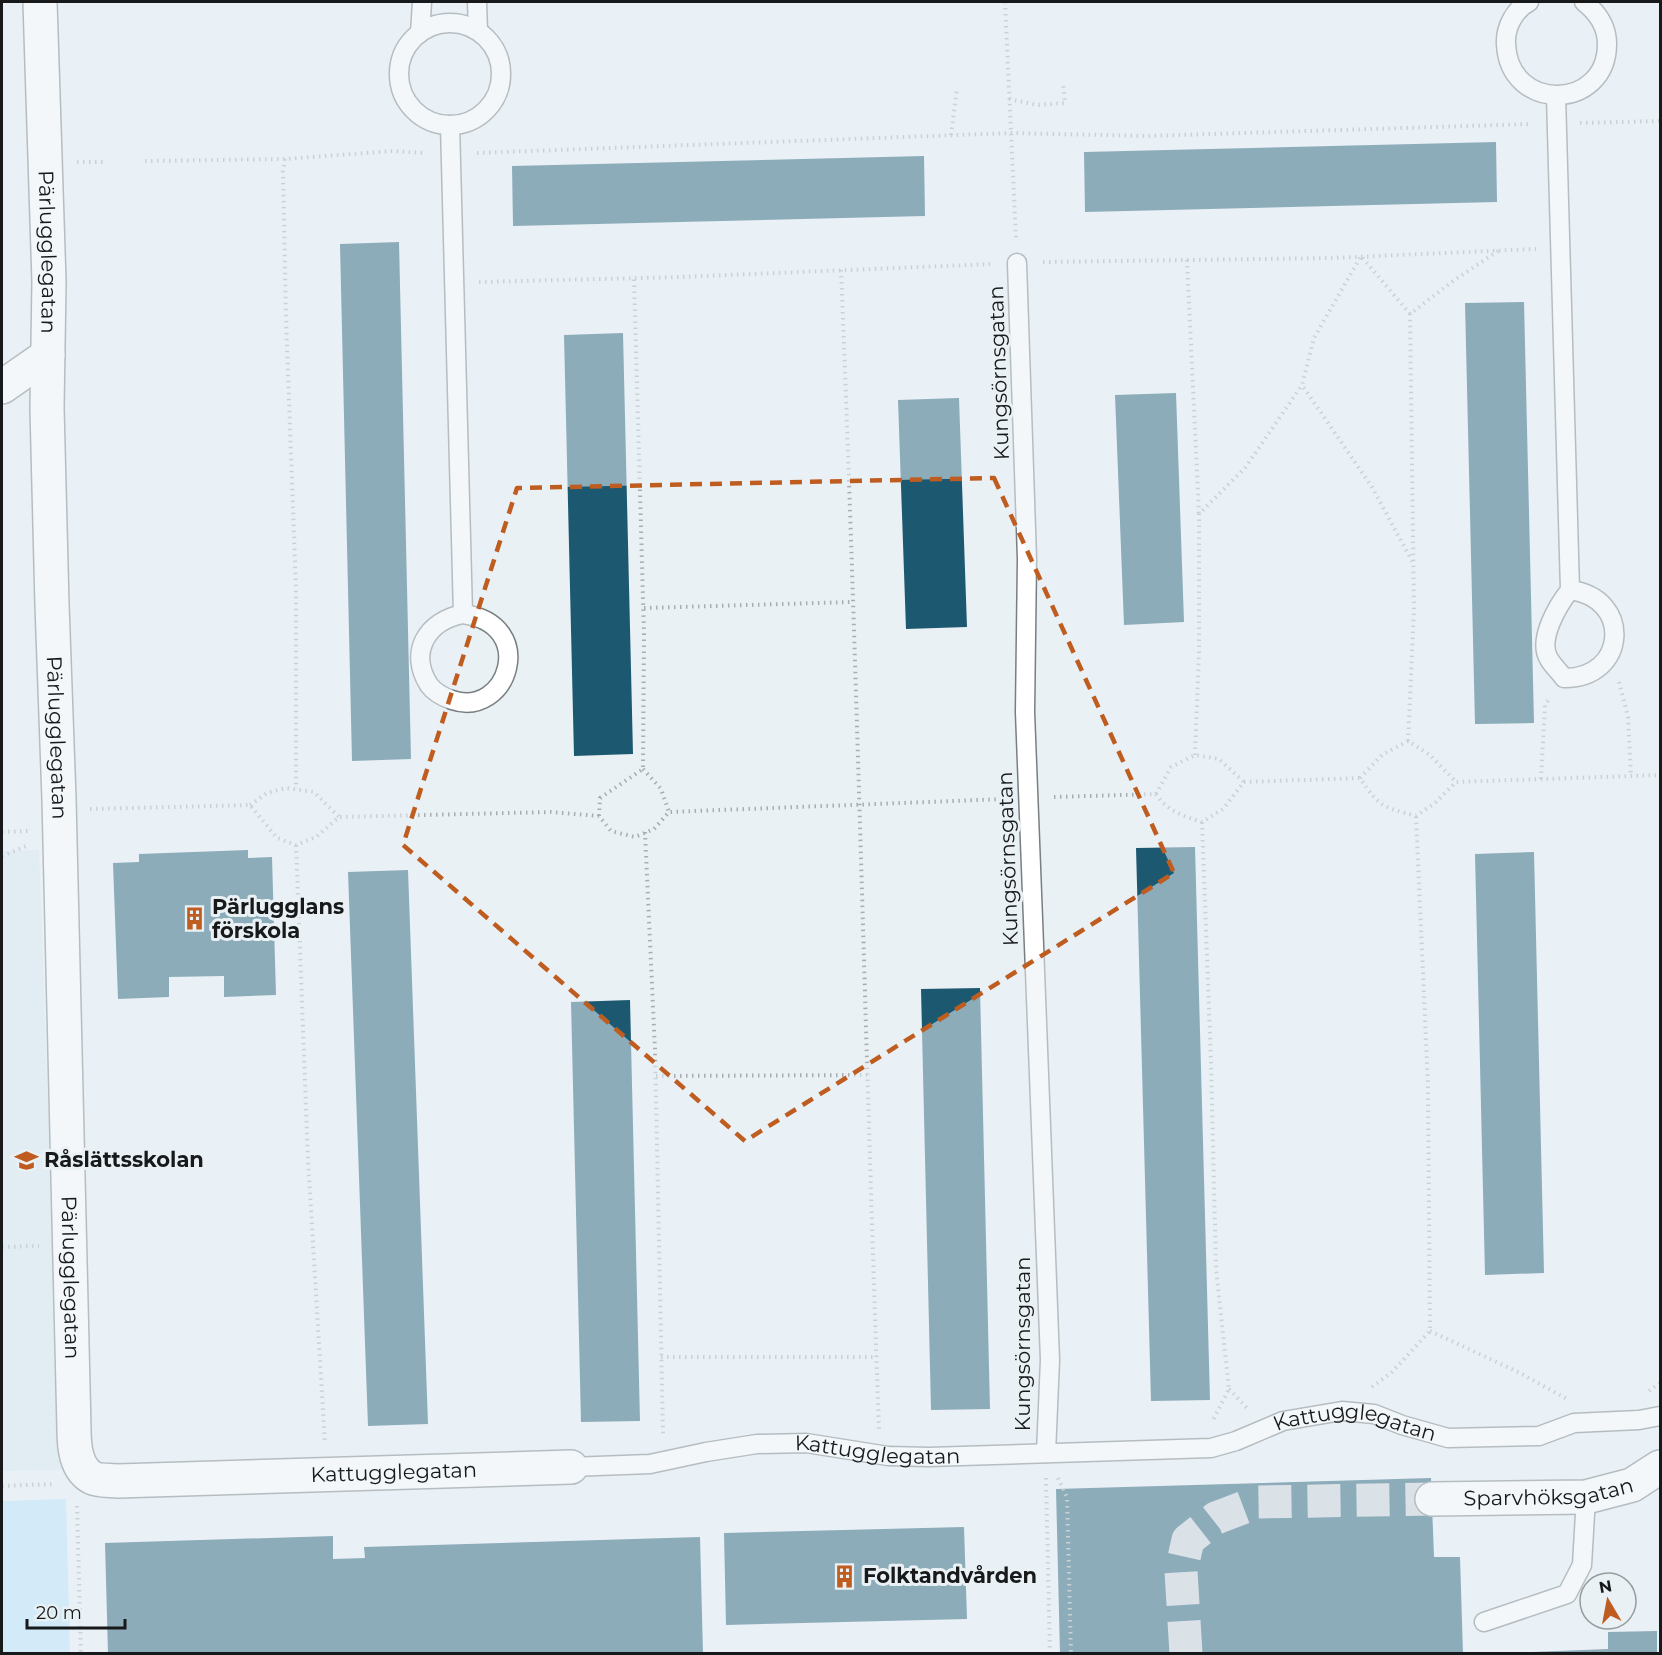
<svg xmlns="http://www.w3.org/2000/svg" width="1662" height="1655" font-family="Montserrat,sans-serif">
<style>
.built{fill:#d8e8ef}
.green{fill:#b8e5fa}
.building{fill:#1c5971}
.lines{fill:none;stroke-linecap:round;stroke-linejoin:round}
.minor-tunnel{stroke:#cad1d4;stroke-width:33;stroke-dasharray:33 16;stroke-linecap:butt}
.service-casing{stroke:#787f82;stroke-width:21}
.minor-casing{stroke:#787f82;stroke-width:36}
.path{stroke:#a7adb0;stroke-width:4;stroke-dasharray:1.5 4.5;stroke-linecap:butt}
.service{stroke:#fff;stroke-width:18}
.minor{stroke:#fff;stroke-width:33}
.marked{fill:none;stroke:#bf5d21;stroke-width:4.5;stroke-dasharray:12 8;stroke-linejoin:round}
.labels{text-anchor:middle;stroke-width:6;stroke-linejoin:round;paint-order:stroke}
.street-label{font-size:21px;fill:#17191a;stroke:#eaf1f5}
.poi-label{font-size:21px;font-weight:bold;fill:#17191a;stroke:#eaf1f5;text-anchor:start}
</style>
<rect width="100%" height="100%" fill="#eaf1f5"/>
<path class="built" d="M39,850L61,1470L2,1471V851Z"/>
<path class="green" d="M66,1499L70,1653H2V1501Z"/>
<path class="building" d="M1496,142L1497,202L1085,212L1084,152Z
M924,156L925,216L513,226L512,166Z
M399,242L411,759L352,761L340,244Z
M1524,302L1534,723L1475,724L1465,303Z
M623,333L633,754L574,756L564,335Z
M1176,393L1184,622L1124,625L1115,395Z
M959,398L967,627L906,629L898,400Z
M1195,847L1210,1400L1151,1401L1136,848Z
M248,850V858L272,857L276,995L224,997V976L169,977V997L118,999L113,863L139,862V854Z
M1534,852L1544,1273L1485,1275L1475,854Z
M408,870L428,1424L368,1426L348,872Z
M980,988L990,1409L931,1410L921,989Z
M630,1000L640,1421L581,1422L571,1002Z
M1431,1478L1434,1557H1460L1463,1654H1060L1056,1489Z
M964,1527L967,1619L726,1625L724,1533Z
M333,1536V1559L365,1558L364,1547L700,1537L703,1654H108L105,1543Z
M1657,1631V1654H1532V1652L1608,1649V1632Z"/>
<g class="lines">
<path class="minor-tunnel" d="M1186,1654L1181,1571L1188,1540L1216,1518L1258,1502L1432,1499"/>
<defs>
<g id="service">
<path d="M477,2L478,31"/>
<path d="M1529,2C1515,9 1505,27 1506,44C1509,113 1607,111 1607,44C1607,26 1598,13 1584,2"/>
<circle cx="450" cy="74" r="51"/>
<path d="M420,33L422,2"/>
<path d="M1556,96L1570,590C1633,598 1627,679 1564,678C1559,671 1553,666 1549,659C1537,640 1558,605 1570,590"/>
<path d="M450,125L463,614C539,624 508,719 452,700C443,697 435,693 429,685C408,652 427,621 463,614"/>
<path d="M1017,263L1027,559L1025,712L1050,1360L1046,1453"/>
<path id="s1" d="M571,1467L650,1464L706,1452L757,1444L806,1443L888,1456L929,1457L1211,1448L1236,1441L1283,1421L1342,1411L1374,1414L1402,1425L1448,1438L1539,1436L1574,1423L1639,1420L1660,1416"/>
<path d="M1484,1622L1567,1594L1582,1565L1586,1497"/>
</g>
<g id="minor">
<path id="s2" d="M40,2L49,282L47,408L52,605L59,799L74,1429C74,1445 75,1469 93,1478C99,1481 111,1480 118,1481L571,1467"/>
<path d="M2,387L48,355"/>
<path id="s3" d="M1432,1499L1586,1497L1632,1485L1660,1467"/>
</g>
</defs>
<use href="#service" class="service-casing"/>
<use href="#minor" class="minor-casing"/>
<path class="path" d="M1005,2L1016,238
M1009,99L1037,105L1065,103L1063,82
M1580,123L1660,121
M951,135L957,88
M477,153L1011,133L1148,136L1531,124
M285,159L283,172L286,318L296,590V789
M145,161L285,159L393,151L425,153
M77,162H104
M1187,260L1199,514
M1043,262L1331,258L1536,249
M841,270C857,657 865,1044 879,1430
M479,282L681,277L993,264
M1410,314L1361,256L1314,338L1302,385L1372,487L1413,563
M644,608L852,602
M1619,682L1628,717L1631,776
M1408,741L1414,610L1410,314L1453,281L1498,251
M1195,755L1199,652V514L1245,468L1302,385
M643,769L661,789L669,812
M1360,778L1382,755L1408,741L1430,755L1456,782
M1541,779L1545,705L1550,698
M1156,794L1171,767L1195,755L1219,759L1244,782
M1054,797L1156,794C1167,811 1183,816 1202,822L1223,809L1244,782L1360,778C1379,807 1383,807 1416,816L1435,803L1456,782L1660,775
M250,805L267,793L286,788L314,792L339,817
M90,809L250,805L277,838L296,845L316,837L339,817L551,812L599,816L611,831L635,837L654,829L669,812L1005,799
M599,816L600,798L643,769L644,634L634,278
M1202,822L1211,1061L1216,1269L1229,1389L1213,1420
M2,832L28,831
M645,832L655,1050L663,1434
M296,845L308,1160L325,1444
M2,856L29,845
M656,1076L867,1075
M2,1247L39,1246
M1430,1331L1520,1373L1567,1399
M661,1357H877
M1372,1387L1392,1372L1430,1331L1428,1086L1416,816
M1229,1389L1247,1408
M1649,1391L1660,1383
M1046,1478L1050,1654
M1058,1478L1067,1497L1071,1654
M2,1486L55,1484
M77,1506L81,1654"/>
<use href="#service" class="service"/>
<use href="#minor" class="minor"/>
</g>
<path d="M0 0H1662V1655H0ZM994,478L1174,873L745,1141L403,845L517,488Z" fill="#eaf1f5" fill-opacity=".55" fill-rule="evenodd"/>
<path class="marked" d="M994,478L1174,873L745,1141L403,845L517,488Z"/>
<defs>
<symbol id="building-bare" viewBox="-9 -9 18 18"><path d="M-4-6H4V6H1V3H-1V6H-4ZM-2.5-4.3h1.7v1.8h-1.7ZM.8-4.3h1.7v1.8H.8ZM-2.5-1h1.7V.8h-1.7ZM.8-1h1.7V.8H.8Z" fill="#bf5d21" stroke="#eaf1f5" stroke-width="2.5" paint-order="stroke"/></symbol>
<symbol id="school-bare" viewBox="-9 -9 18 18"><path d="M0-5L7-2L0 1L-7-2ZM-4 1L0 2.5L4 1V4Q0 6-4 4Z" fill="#bf5d21" stroke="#eaf1f5" stroke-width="2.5" paint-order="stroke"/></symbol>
</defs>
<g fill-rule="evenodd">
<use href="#building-bare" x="178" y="902" width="33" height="33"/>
<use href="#school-bare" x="10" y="1144" width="33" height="33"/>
<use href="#building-bare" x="828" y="1560" width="33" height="33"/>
</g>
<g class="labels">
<g class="street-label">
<text dy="7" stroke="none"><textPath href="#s2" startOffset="250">Pärlugglegatan</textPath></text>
<text transform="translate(999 373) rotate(-92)" y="7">Kungsörnsgatan</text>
<text dy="7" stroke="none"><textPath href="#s2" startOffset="736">Pärlugglegatan</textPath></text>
<text transform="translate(1008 859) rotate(-92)" y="7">Kungsörnsgatan</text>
<text dy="7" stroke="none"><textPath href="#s2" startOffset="1276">Pärlugglegatan</textPath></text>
<text transform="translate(1023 1344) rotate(-90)" y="7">Kungsörnsgatan</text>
<text dy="7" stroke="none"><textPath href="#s1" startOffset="794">Kattugglegatan</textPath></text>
<text dy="7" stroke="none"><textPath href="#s1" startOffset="309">Kattugglegatan</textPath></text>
<text dy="7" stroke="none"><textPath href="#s2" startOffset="1784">Kattugglegatan</textPath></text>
<text dy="7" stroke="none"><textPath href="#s3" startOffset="117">Sparvhöksgatan</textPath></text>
</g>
<g class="poi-label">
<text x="212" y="914">Pärlugglans<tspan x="212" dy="24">förskola</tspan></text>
<text x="44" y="1167">Råslättsskolan</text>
<text x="863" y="1583">Folktandvården</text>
</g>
</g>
<rect width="1662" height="1655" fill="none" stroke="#17191a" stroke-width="6"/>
<g transform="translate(1608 1601) rotate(350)"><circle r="28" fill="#eaf1f5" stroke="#969b9d" stroke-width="1.5"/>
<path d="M0-4.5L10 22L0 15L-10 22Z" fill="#bf5d21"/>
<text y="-9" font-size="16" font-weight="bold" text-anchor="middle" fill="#17191a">N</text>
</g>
<path d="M27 1619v9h98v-9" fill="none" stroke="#17191a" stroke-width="3"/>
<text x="36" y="1619" font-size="18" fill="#17191a" stroke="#eaf1f5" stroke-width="4.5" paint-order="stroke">20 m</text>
</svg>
